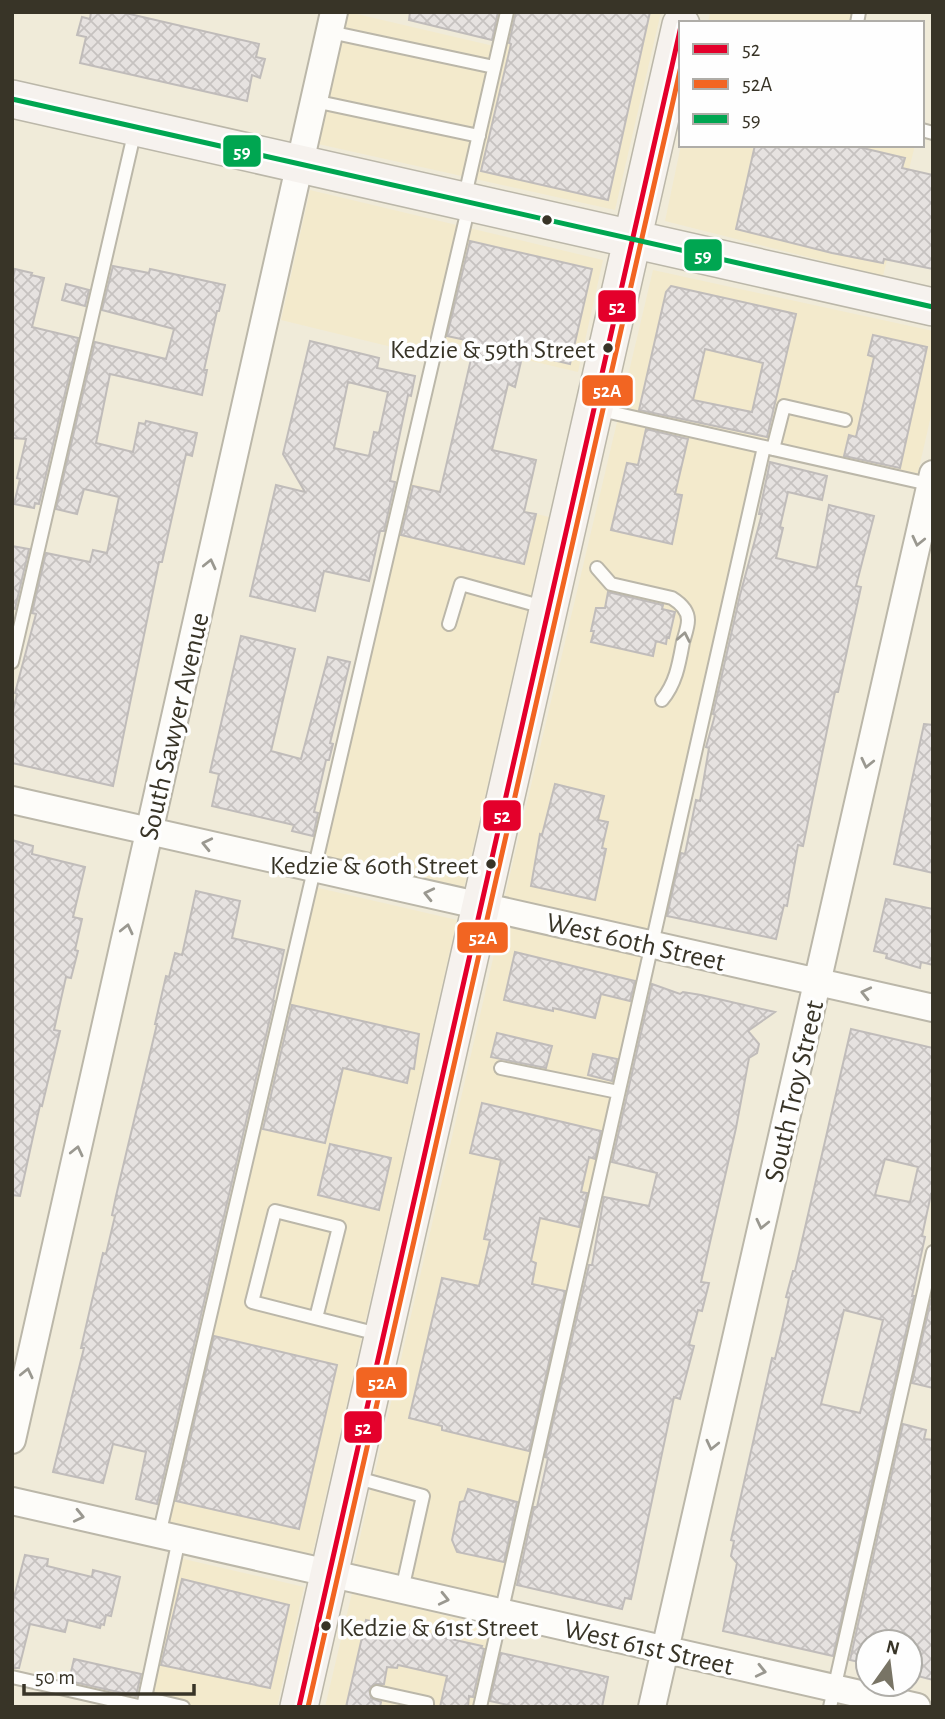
<svg xmlns="http://www.w3.org/2000/svg" width="945" height="1719" font-family="'Alegreya Sans',sans-serif">
<style>
.built{fill:#f3eacc}
.building{fill:url(#building-cross-hatch);stroke:#c0bcba;stroke-width:2;fill-rule:evenodd}
.lines{fill:none;stroke-linecap:round;stroke-linejoin:round}
.lane-casing{stroke:#bbb7a9;stroke-width:16}
.street-casing{stroke:#bbb7a9;stroke-width:30}
.secondary-casing{stroke:#bbb7a9;stroke-width:40}
.lane{stroke:#fdfcf9;stroke-width:12}
.street{stroke:#fdfcf9;stroke-width:26}
.secondary{stroke:#f6f2ee;stroke-width:37}
.bus-1-casing{stroke:#fefefe;stroke-width:10}
.bus-2-casing{stroke:#fefefe;stroke-width:10}
.bus-3-casing{stroke:#fefefe;stroke-width:10}
.bus-1{stroke:#e4002b;stroke-width:5}
.bus-2{stroke:#f26522;stroke-width:5}
.bus-3{stroke:#00a651;stroke-width:5}
.oneway{stroke:#9a9890}
.bus-dot{fill:#383427;stroke:#fefefe;stroke-width:2.5}
.labels{text-anchor:middle;stroke-width:7;stroke-linejoin:round;paint-order:stroke}
.bus-label{font-size:26px;fill:#383427;stroke:#fefefe;text-anchor:end}
.street-label{font-size:28px;fill:#383427;stroke:#fefefe}
.line-badge{stroke:#fefefe;stroke-width:2.5}
.badge-label{font-size:19px;text-anchor:middle;font-weight:bold;fill:#fff}
</style>
<defs>
<pattern id="building-cross-hatch" width="8" height="8" patternUnits="userSpaceOnUse" patternTransform="scale(1.75)"><rect width="8" height="8" fill="#e6e2e0"/><path d="M0 0l8 8M0 8l8-8" fill="none" stroke="#c6c2c0"/></pattern>
</defs>
<rect width="100%" height="100%" fill="#f0ebd9"/>
<path class="built" d="M348,12L498,47L507,12H661L615,210L318,144Z
M710,12H859L857,23H708Z
M681,145H915L883,276L665,221Z
M310,190L603,260L578,372L438,339L433,357L281,320Z
M653,270L933,331V407L916,481L764,447L654,934L504,900Z
M404,482L549,517L464,888L318,855Z
M310,886L457,920L312,1556L163,1520Z
M501,924L649,958L504,1602L353,1568Z
M175,1557L304,1587L277,1707H143Z
M352,1593L498,1628L480,1707H325Z"/>
<path class="building" d="M91,12H121L259,44L256,57L265,59L260,78L252,75L247,101L80,63L86,37L77,35L82,17L90,19Z
M410,12H498L492,40L409,20Z
M516,12H650L608,200L481,171L511,44L509,43Z
M755,145H850L905,158L902,168L933,175V269L884,259L883,263L832,253L736,229Z
M470,241L592,269L570,364L523,353L515,387L508,384L492,450L536,460L524,512L536,514L524,564L401,535L413,486L440,492L475,342L447,336Z
M113,266L149,273L150,269L225,285L219,311H217L204,370H207L202,395L110,374L96,443L133,452L139,423L145,424L146,421L197,433L192,456L186,454L162,562H159L113,786L12,763V715L17,694L15,693L36,614L32,613L46,553L90,562L93,550L107,553L119,497L84,489L77,514L56,509L95,342L166,359L174,329L102,310Z
M15,269L32,273L31,275L44,278L32,327L78,338L39,504L35,503L34,508L14,504L20,479L17,478L26,439L12,438V282Z
M66,284L89,290L85,306L62,300Z
M671,286L796,314L767,437L639,410L666,292ZM705,349L763,363L752,412L693,400Z
M873,335L927,347L900,468L844,456L849,435L856,437L874,357L868,355Z
M310,341L379,358L377,368L415,376L411,396L408,395L390,481L395,482L384,531H380L369,581L324,571L315,611L250,596L276,485L305,492L283,454ZM348,382L388,392L379,433L374,432L369,456L334,448Z
M646,429L688,439L675,494L682,495L672,544L611,530L627,463L638,465Z
M770,462L827,476L822,500L788,492L780,527L783,528L776,558L817,568L829,505L874,516L856,586L861,587L838,692H835L803,846L798,845L787,906L784,905L776,939L667,916L681,853L685,854L696,800L700,801L709,748L706,747L715,715L713,714L740,595L762,514H759Z
M12,546L29,549L15,609L12,608Z
M608,592L663,605L662,609L675,612L669,638L667,637L666,644L656,641L653,656L591,642L594,631H591L596,608H605Z
M241,636L295,649L271,751L301,759L328,657L350,662L330,743L333,744L329,760H326L314,812L318,813L313,836L292,831L294,825L212,806L219,774L210,772Z
M924,724L933,725V873L894,864Z
M555,784L604,796L598,820L608,822L602,848L606,849L595,900L531,886L540,834L542,835Z
M12,840L33,846L32,854L85,867L73,917L82,919L75,950L78,951L71,978L66,977L54,1030L60,1031L42,1106L40,1105L20,1196L12,1195Z
M196,891L240,901L232,938L284,950L273,1001H274L157,1504L136,1499L146,1452L113,1444L103,1483L53,1472L84,1348H81L103,1253L106,1254L115,1216L112,1215L116,1196L157,1024H155L166,976L169,977L175,953L182,955Z
M886,899L933,909V965L921,962L920,968L886,958L887,954L874,951Z
M515,952L635,981L630,1001L601,994L595,1018L553,1008V1011L504,1000Z
M652,984L680,994L683,992L701,995L775,1012L748,1031L759,1044L757,1053L749,1058L736,1128L701,1282L709,1283L702,1311L698,1310L689,1345L694,1346L680,1399L674,1397L631,1599L625,1598L622,1609L517,1585L534,1507H537L539,1498L548,1458L545,1457L582,1295L589,1265H592L604,1197L649,1206L657,1173L612,1162Z
M292,1005L419,1034L414,1069L410,1068L407,1083L343,1068L325,1143L263,1129Z
M851,1029L933,1048V1195L931,1194L922,1236L925,1237L912,1296H914L833,1656L723,1631L737,1563L731,1556L734,1541L731,1540L772,1358L775,1359L783,1325L789,1298L786,1297L793,1271H795ZM885,1159L918,1167L910,1202L875,1195ZM844,1310L883,1320L860,1413L821,1404Z
M497,1033L552,1046L546,1068L491,1057Z
M593,1054L617,1059L612,1081L588,1075Z
M482,1103L601,1131L595,1159L589,1157L581,1192L587,1193L579,1227L540,1218L531,1261L536,1263L532,1284L565,1291L529,1451L442,1430V1426L409,1418L442,1278L479,1286L490,1240L484,1239L501,1160L470,1153Z
M330,1144L391,1158L379,1210L318,1195Z
M931,1300L933,1301V1388L912,1383Z
M214,1336L337,1365L299,1529L176,1501Z
M903,1424L926,1430L924,1439L933,1440V1680L910,1674V1642H868V1664L850,1660Z
M468,1489L517,1502L504,1562L457,1552L452,1540L460,1502L464,1501Z
M25,1555L48,1559L47,1566L92,1577L93,1570L120,1577L111,1616L106,1615L104,1625L101,1624L100,1628L68,1620L65,1632L30,1624L19,1668H12V1605Z
M182,1579L289,1605L270,1688L161,1665Z
M366,1620L482,1646L481,1648L484,1649L473,1697L469,1696L468,1707H440L447,1676L398,1665L397,1668L387,1667L384,1684H374L369,1689L371,1698L381,1702L380,1707H346Z
M501,1653L608,1677L602,1707H517L490,1701Z
M74,1659L141,1674L136,1696L69,1681Z"/>
<g class="lines">
<defs>
<path id="lane" d="M857,23L859,12
M330,32L494,67
M314,101L479,136
M922,130L933,133
M464,200L507,12
M596,409L933,485
M773,449L784,406L845,420
M597,568L611,584L672,598C680,603 688,610 688,620C688,627 685,635 683,642C679,664 676,683 662,700
M449,624L461,584L547,608
M12,662L135,130
M501,1068L618,1092
M316,1318L339,1227L275,1211L252,1302L382,1335
M354,1477L423,1496L402,1590
M159,1535L469,205
M12,1677L143,1707
M377,1692L427,1703V1707
M145,1698L183,1707
M143,1707L179,1539
M480,1707L764,447
M830,1707L933,1252"/>
<path id="street" d="M12,800L933,1008
M12,1440L334,12
M12,1501L917,1707
M652,1707L933,474"/>
<path id="secondary" d="M12,99L933,307
M299,1707L681,25"/>
</defs>
<use href="#lane" class="lane-casing"/>
<use href="#street" class="street-casing"/>
<use href="#secondary" class="secondary-casing"/>
<use href="#lane" class="lane"/>
<use href="#street" class="street"/>
<use href="#secondary" class="secondary"/>
<defs>
<path id="bus-1" d="M299,1707L681,26"/>
<path id="bus-2" d="M308,1707L681,66"/>
<path id="bus-3" d="M12,99L933,307"/>
</defs>
<use href="#bus-1" class="bus-1-casing"/>
<use href="#bus-2" class="bus-2-casing"/>
<use href="#bus-3" class="bus-3-casing"/>
<use href="#bus-1" class="bus-1"/>
<use href="#bus-2" class="bus-2"/>
<use href="#bus-3" class="bus-3"/>
</g>
<defs><path id="oneway-chevron" d="M-2-3.5L2.5 0L-2 3.5" fill="none" stroke-width="1.6" stroke-linecap="round" stroke-linejoin="round" transform="scale(1.75)"/></defs>
<g class="oneway">
<use href="#oneway-chevron" transform="translate(918 541) rotate(103)"/>
<use href="#oneway-chevron" transform="translate(210 564) rotate(-77)"/>
<use href="#oneway-chevron" transform="translate(684 637) rotate(-79)"/>
<use href="#oneway-chevron" transform="translate(867 763) rotate(103)"/>
<use href="#oneway-chevron" transform="translate(207 844) rotate(-167)"/>
<use href="#oneway-chevron" transform="translate(429 894) rotate(-167)"/>
<use href="#oneway-chevron" transform="translate(127 929) rotate(-77)"/>
<use href="#oneway-chevron" transform="translate(866 993) rotate(-167)"/>
<use href="#oneway-chevron" transform="translate(77 1151) rotate(-77)"/>
<use href="#oneway-chevron" transform="translate(762 1224) rotate(103)"/>
<use href="#oneway-chevron" transform="translate(27 1373) rotate(-77)"/>
<use href="#oneway-chevron" transform="translate(712 1445) rotate(103)"/>
<use href="#oneway-chevron" transform="translate(79 1516) rotate(13)"/>
<use href="#oneway-chevron" transform="translate(444 1599) rotate(13)"/>
<use href="#oneway-chevron" transform="translate(761 1671) rotate(13)"/>
</g>
<g class="bus-dot">
<circle cx="547" cy="220" r="6"/>
<circle cx="608" cy="348" r="6"/>
<circle cx="491" cy="864" r="6"/>
<circle cx="326" cy="1626" r="6"/>
</g>
<g class="labels">
<g class="bus-label">
<text x="595" y="358">Kedzie &amp; 59th Street</text>
<text x="478" y="874">Kedzie &amp; 60th Street</text>
<text x="339" y="1636" text-anchor="start">Kedzie &amp; 61st Street</text>
</g>
<g class="street-label">
<text transform="translate(173 726) rotate(-77)" y="10">South Sawyer Avenue</text>
<text transform="translate(636 941) rotate(13)" y="10">West 60th Street</text>
<text transform="translate(793 1091) rotate(-77)" y="10">South Troy Street</text>
<text transform="translate(649 1646) rotate(13)" y="10">West 61st Street</text>
</g>
</g>
<g class="line-badge">
<rect x="222" y="134" width="40" height="34" rx="7" fill="#00a651"/>
<rect x="683" y="238" width="40" height="34" rx="7" fill="#00a651"/>
<rect x="597" y="289" width="40" height="34" rx="7" fill="#e4002b"/>
<rect x="581" y="374" width="53" height="33" rx="7" fill="#f26522"/>
<rect x="482" y="799" width="40" height="33" rx="7" fill="#e4002b"/>
<rect x="456" y="921" width="53" height="33" rx="7" fill="#f26522"/>
<rect x="355" y="1366" width="53" height="33" rx="7" fill="#f26522"/>
<rect x="343" y="1410" width="40" height="34" rx="7" fill="#e4002b"/>
</g>
<g class="badge-label">
<text x="242" y="158">59</text>
<text x="703" y="262">59</text>
<text x="617" y="313">52</text>
<text x="607" y="397">52A</text>
<text x="502" y="822">52</text>
<text x="483" y="944">52A</text>
<text x="382" y="1389">52A</text>
<text x="363" y="1434">52</text>
</g>
<rect width="945" height="1719" fill="none" stroke="#383427" stroke-width="28"/>
<rect x="679" y="21" width="245" height="126" fill="#fefefe" stroke="#afada8" stroke-width="2"/>
<rect x="693" y="44" width="35" height="10" fill="#e4002b" stroke="#afada8" stroke-width="2"/>
<text x="742" y="56" font-size="21" fill="#383427">52</text>
<rect x="693" y="79" width="35" height="10" fill="#f26522" stroke="#afada8" stroke-width="2"/>
<text x="742" y="91" font-size="21" fill="#383427">52A</text>
<rect x="693" y="114" width="35" height="10" fill="#00a651" stroke="#afada8" stroke-width="2"/>
<text x="742" y="126" font-size="21" fill="#383427">59</text>
<g transform="translate(889 1663) rotate(14)"><circle r="33" fill="#fefefe" stroke="#afada8" stroke-width="2"/>
<path d="M0-5L12 26L0 18L-12 26Z" fill="#787465"/>
<text y="-10" font-size="19" font-weight="bold" text-anchor="middle" fill="#383427">N</text>
</g>
<path d="M24 1684v10h170v-10" fill="none" stroke="#383427" stroke-width="3.5"/>
<text x="35" y="1684" font-size="21" fill="#383427" stroke="#fefefe" stroke-width="5" paint-order="stroke">50 m</text>
</svg>
